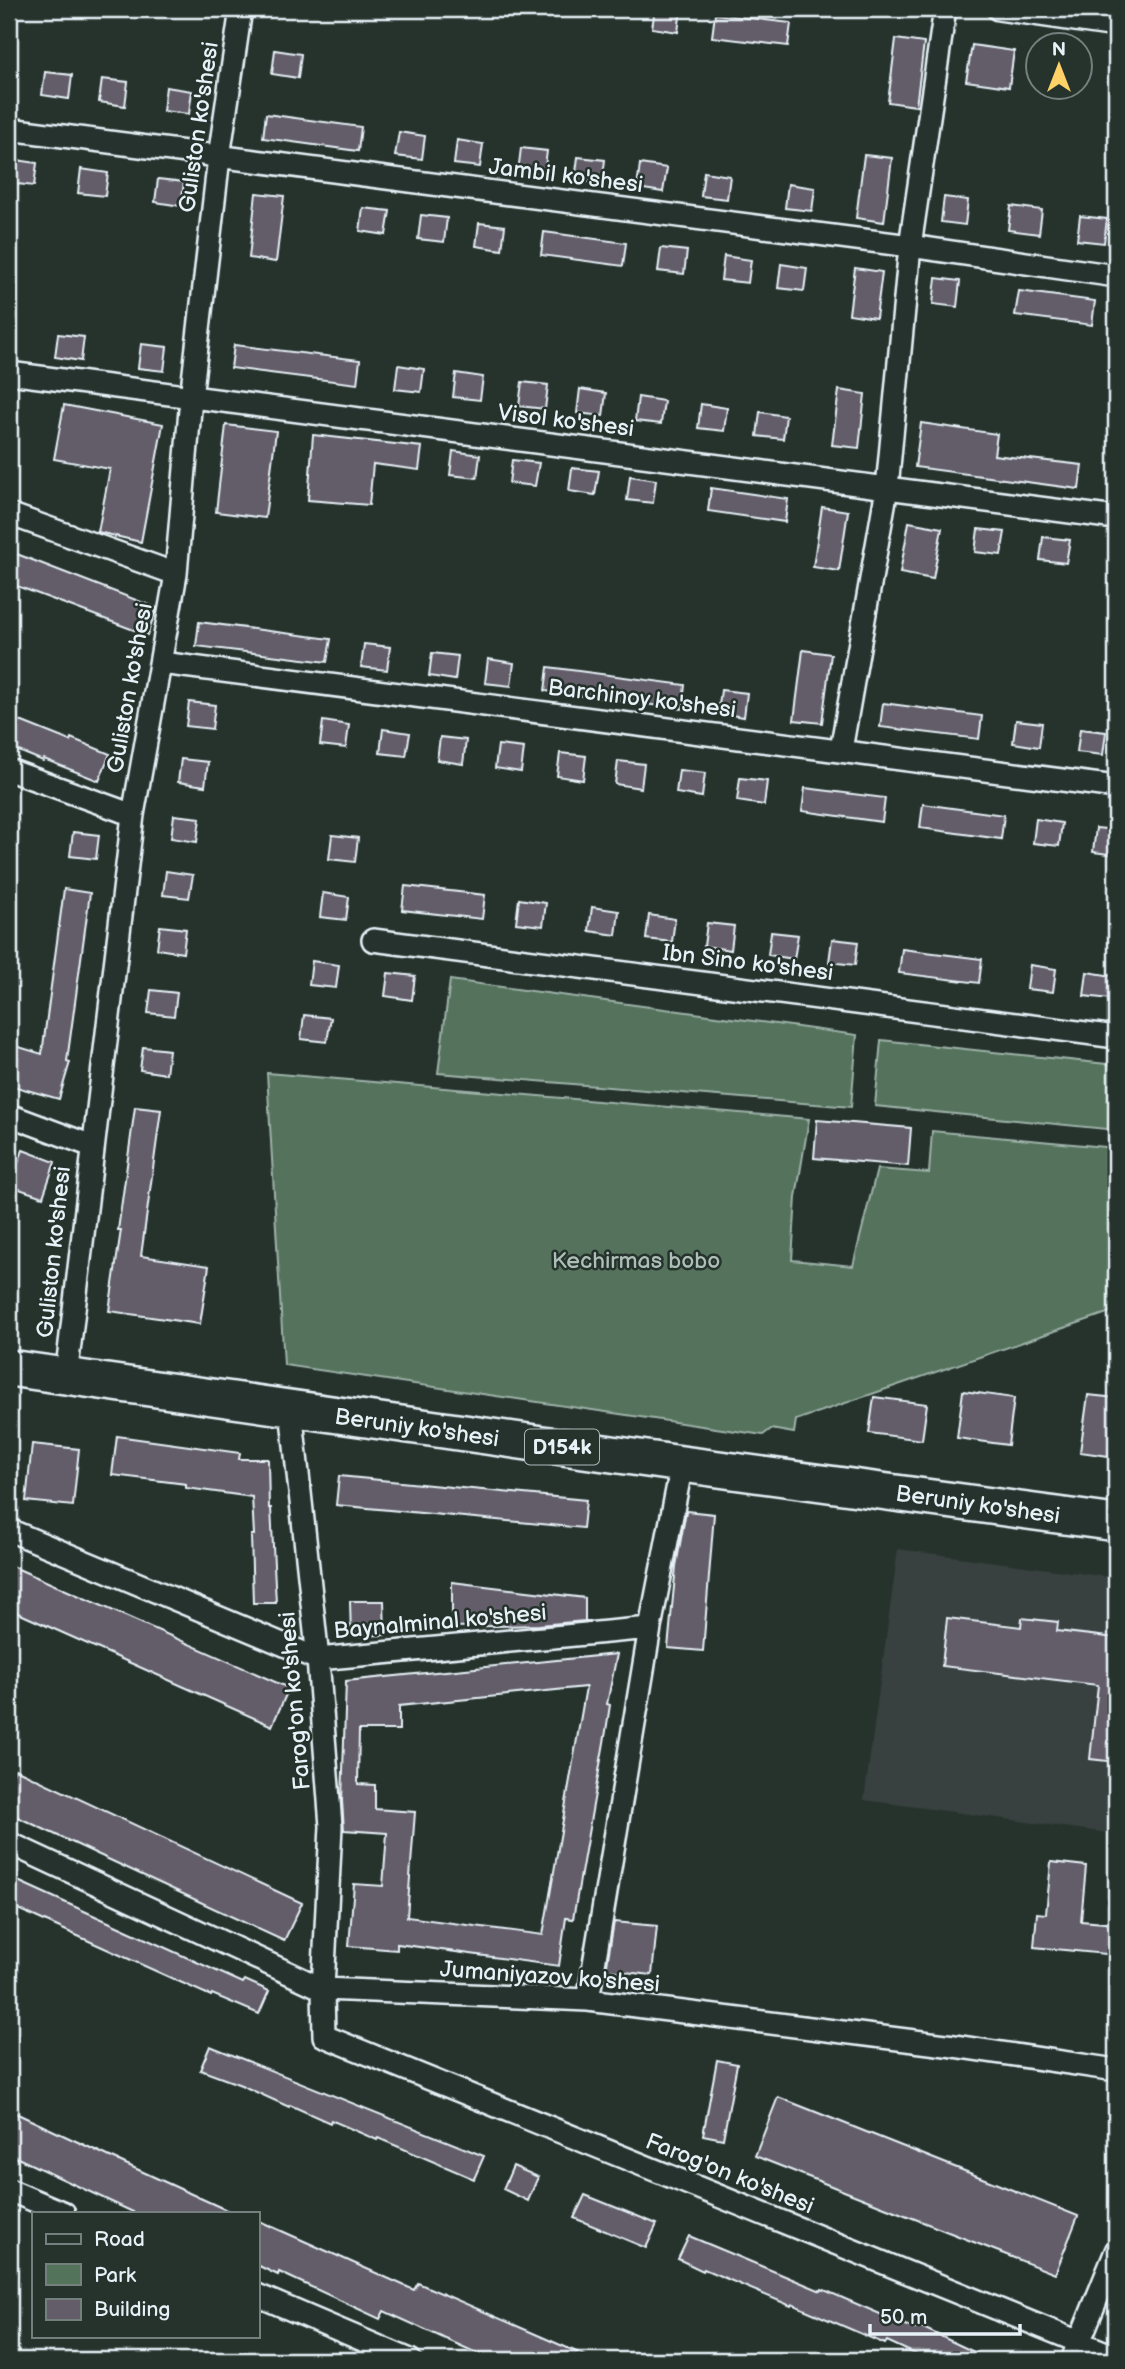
<svg xmlns="http://www.w3.org/2000/svg" width="1125" height="2369" font-family="'Balsamiq Sans',sans-serif">
<style>
.built{fill:#38403f}
.green{fill:#54735b;stroke:#9eb2aa;stroke-width:2}
.building{fill:#625d68;stroke:#e8f1f8;stroke-width:2;fill-rule:evenodd}
.lines{fill:none;stroke-linecap:round;stroke-linejoin:round}
.minor-casing{stroke:#e8f1f8;stroke-width:26}
.primary-casing{stroke:#e8f1f8;stroke-width:40}
.minor{stroke:#26332d;stroke-width:21}
.primary{stroke:#26332d;stroke-width:35}
.labels{text-anchor:middle;stroke-width:5;stroke-linejoin:round;paint-order:stroke}
.shield{fill:#26332d;stroke:#aeb8bb;stroke-width:2}
.shield-label{font-size:21px;font-weight:bold;fill:#e8f1f8}
.street-label{font-size:23px;fill:#e8f1f8;stroke:#26332d}
.park-label{font-size:23px;fill:#adbfb9;stroke:#26332d}
</style>
<rect width="100%" height="100%" fill="#26332d"/>
<filter id="ink" filterUnits="userSpaceOnUse"><feTurbulence type="fractalNoise" baseFrequency=".0143" numOctaves="2"/><feDisplacementMap in="SourceGraphic" scale="14" xChannelSelector="R" yChannelSelector="G"/><feConvolveMatrix kernelMatrix="1 2 1 2 8 2 1 2 1" color-interpolation-filters="sRGB"/></filter>
<g filter="url(#ink)">
<path class="built" d="M898,1549L1116,1578V1834L864,1800Z"/>
<path class="green" d="M450,980L857,1035L851,1107L438,1073Z
M881,1040L1116,1065V1130L875,1106Z
M267,1073L809,1119L796,1197L792,1260L853,1266L877,1169L929,1173L932,1131L1116,1148V1310L796,1420L794,1433L771,1429L763,1435L284,1365Z"/>
<path class="building" d="M655,9H681L678,32L652,28Z
M715,14L791,23L788,46L712,37Z
M896,39L924,43L916,106L888,102Z
M972,45L1014,51L1009,87L966,81Z
M275,50L301,54L298,78L272,74Z
M45,72L72,75L69,99L42,95Z
M102,79L128,82L125,106L99,102Z
M166,87L192,91L189,114L163,111Z
M266,114L361,127L358,151L263,138Z
M399,132L425,136L422,159L395,156Z
M457,140L483,144L480,167L454,164Z
M521,148L547,151L544,175L518,172Z
M864,155L892,158L884,222L856,218Z
M578,157L605,160L602,184L575,180Z
M10,159L37,163L34,186L9,183Z
M640,164L667,168L663,192L637,188Z
M81,169L108,173L105,196L78,193Z
M704,172L730,176L727,199L701,196Z
M158,179L184,182L181,206L155,202Z
M788,184L815,188L812,211L785,208Z
M256,193L284,196L276,262L249,258Z
M944,197L968,200L965,225L941,222Z
M1011,206L1042,210L1039,234L1008,230Z
M363,208L390,211L386,235L360,231Z
M421,215L447,218L444,242L418,239Z
M1080,216L1107,219L1104,243L1077,240Z
M479,223L505,226L502,250L476,246Z
M544,232L626,243L623,266L541,255Z
M661,248L687,251L684,274L658,271Z
M724,256L751,260L748,283L721,280Z
M781,264L807,268L804,291L778,288Z
M855,268L882,272L876,318L849,314Z
M936,278L960,281L957,307L933,304Z
M1019,291L1095,301L1092,325L1015,315Z
M58,334L84,337L81,361L55,357Z
M141,344L167,347L164,371L138,368Z
M234,345L360,360L357,384L231,368Z
M398,365L424,369L421,392L395,389Z
M456,373L483,377L480,400L453,397Z
M522,382L548,385L545,409L519,406Z
M580,389L606,393L603,416L577,413Z
M839,390L865,394L859,448L832,445Z
M638,397L664,401L661,424L635,421Z
M701,404L727,408L724,431L698,428Z
M64,405L163,424L141,542L98,532L110,469L54,459Z
M760,412L786,416L783,439L757,436Z
M921,423L997,434L994,455L1082,465L1079,489L915,467Z
M226,425L276,431L265,518L216,512Z
M313,435L422,447L419,470L373,464L369,505L308,500Z
M453,451L480,455L477,478L450,475Z
M512,460L539,463L535,486L509,483Z
M572,468L599,471L595,495L569,491Z
M630,476L656,480L653,503L627,500Z
M711,488L788,499L785,522L708,511Z
M822,507L848,511L839,571L813,567Z
M909,522L942,528L933,579L900,573Z
M978,529L1005,532L1001,555L975,552Z
M1043,537L1070,540L1066,563L1040,560Z
M9,551L157,608L147,635L9,583Z
M199,622L331,639L327,662L196,646Z
M364,644L390,647L387,670L361,667Z
M803,650L831,654L822,723L794,720Z
M432,653L458,656L455,680L429,676Z
M488,659L514,663L511,686L485,683Z
M548,667L685,685L682,709L545,691Z
M721,690L747,693L744,717L718,713Z
M189,702L215,705L212,729L186,726Z
M883,703L982,716L979,739L880,727Z
M15,719L70,741L71,738L110,754L99,781L44,759L43,761L9,747V734Z
M1016,720L1042,723L1039,747L1013,743Z
M323,721L349,725L346,748L320,745Z
M383,729L410,733L406,756L380,753Z
M1080,729L1106,732L1103,755L1077,752Z
M440,737L466,740L463,764L437,760Z
M498,745L524,748L521,772L495,768Z
M560,753L586,756L583,780L557,776Z
M181,759L208,762L205,786L178,782Z
M618,761L644,764L641,788L615,784Z
M679,770L705,773L702,797L676,793Z
M740,778L767,781L764,805L737,801Z
M805,788L885,798L882,822L802,811Z
M923,804L1004,815L1001,839L920,828Z
M174,815L200,818L197,842L171,838Z
M1036,819L1062,823L1059,846L1033,843Z
M1096,828L1116,830V855L1093,852Z
M73,832L99,835L96,859L70,856Z
M332,835L358,838L355,862L329,859Z
M166,871L193,875L189,898L163,895Z
M405,886L485,895L482,919L402,910Z
M64,889L90,893L67,1061L70,1062L59,1099L9,1085V1044L42,1054Z
M323,893L349,897L346,920L320,917Z
M519,899L546,903L543,926L516,923Z
M592,907L619,911L616,935L589,931Z
M649,915L675,919L672,942L646,939Z
M707,923L734,926L731,950L704,946Z
M160,926L186,929L183,953L157,949Z
M771,932L798,935L794,959L768,955Z
M832,939L858,942L855,965L829,962Z
M902,949L982,959L979,983L899,973Z
M312,961L339,965L336,988L309,985Z
M1030,965L1056,969L1053,992L1027,989Z
M1087,972L1113,976L1110,999L1084,996Z
M388,973L415,976L412,1000L385,996Z
M151,990L177,993L174,1016L148,1013Z
M304,1015L331,1018L327,1042L301,1039Z
M143,1047L169,1050L166,1074L140,1070Z
M135,1107L161,1110L141,1256L209,1266L200,1324L109,1311L121,1230H118Z
M817,1120L911,1128L908,1166L814,1158Z
M23,1150L55,1162L43,1197L10,1186Z
M963,1391L1014,1398L1008,1445L957,1438Z
M1088,1395L1116,1398V1457L1080,1452Z
M874,1397L927,1404L922,1440L869,1433Z
M117,1436L240,1453L239,1459H268L269,1508H271L276,1603H253L251,1535H254L252,1497L186,1488V1484L112,1475Z
M32,1444L79,1449L73,1506L26,1501Z
M339,1476L586,1500L583,1528L336,1505Z
M686,1511L714,1514L703,1651L668,1648L676,1566Z
M9,1565L289,1688L272,1726L9,1609Z
M452,1582L585,1598V1621L539,1625L452,1627Z
M350,1601H384L385,1635L351,1636Z
M947,1618L1021,1627L1022,1618L1058,1622L1057,1631L1116,1638V1762L1090,1759L1098,1685L942,1666Z
M617,1654L607,1704L610,1705L606,1731L573,1919L566,1918L559,1966L397,1944V1950L349,1946L354,1884L383,1886L387,1833L344,1830L342,1801L346,1681ZM586,1687L543,1935L407,1917L415,1812L375,1809V1785L358,1784L359,1730H399V1706Z
M15,1769L302,1903L284,1941L9,1813V1781Z
M1051,1862L1086,1866L1081,1921L1116,1924V1955L1034,1947L1037,1913L1046,1914Z
M9,1877L243,1983L245,1980L269,1991L259,2014L212,1994L211,1996L9,1905Z
M614,1922L657,1926L652,1975L606,1970Z
M210,2046L484,2156L474,2179L378,2138L377,2140L331,2120L330,2123L290,2105L289,2107L241,2085L200,2070Z
M717,2060L737,2064L723,2139L703,2135Z
M778,2097L1078,2216L1055,2274L755,2156Z
M9,2110L108,2156L233,2213H135L9,2154Z
M513,2166L538,2177L528,2201L503,2189Z
M585,2195L657,2224L646,2248L574,2218Z
M257,2220L414,2290L418,2283L595,2360H492L384,2311L380,2319L279,2272L278,2275L257,2265Z
M689,2236L821,2291L822,2289L915,2329L917,2325L991,2360H928L887,2341L885,2344L792,2304L791,2306L704,2269L703,2271L678,2259Z"/>
<g class="lines">
<defs>
<path id="minor" d="M998,9L1116,26
M9,129L910,246L1116,276
M9,373L1116,518
M9,514L176,574
M161,663L1116,787
M841,750L887,488L910,246L945,9
M9,770L133,815
M373,940L1116,1037
M9,1115L92,1146
M66,1377L133,815L176,574L191,398L219,157L241,9
M291,1409L318,1659L331,1826L323,1989L324,2036L1116,2357
M9,1530L318,1659L650,1628
M9,1843L323,1989L588,2000L954,2046L1116,2070
M588,2000L650,1628L682,1464
M9,2190L64,2213
M257,2295L410,2360
M1072,2360L1116,2251"/>
<path id="primary" d="M9,1368L682,1464L1116,1523"/>
</defs>
<use href="#minor" class="minor-casing"/>
<use href="#primary" class="primary-casing"/>
<use href="#minor" class="minor"/>
<use href="#primary" class="primary"/>
</g>
</g>
<g class="labels">
<rect class="shield" x="525" y="1429.5" width="74" height="35" rx="5"/>
<g class="shield-label">
<text x="562" y="1454">D154k</text>
</g>
<g class="street-label">
<text transform="translate(198 127) rotate(-82)" y="8">Guliston ko'shesi</text>
<text transform="translate(566 175) rotate(7)" y="8">Jambil ko'shesi</text>
<text transform="translate(566 420) rotate(7)" y="8">Visol ko'shesi</text>
<text transform="translate(129 688) rotate(-80)" y="8">Guliston ko'shesi</text>
<text transform="translate(642 698) rotate(7)" y="8">Barchinoy ko'shesi</text>
<text transform="translate(748 962) rotate(7)" y="8">Ibn Sino ko'shesi</text>
<text transform="translate(53 1252) rotate(-84)" y="8">Guliston ko'shesi</text>
<text transform="translate(417 1427) rotate(8)" y="8">Beruniy ko'shesi</text>
<text transform="translate(978 1504) rotate(8)" y="8">Beruniy ko'shesi</text>
<text transform="translate(440 1621) rotate(-5)" y="8">Baynalminal ko'shesi</text>
<text transform="translate(294 1701) rotate(-95)" y="8">Farog'on ko'shesi</text>
<text transform="translate(550 1976) rotate(4)" y="8">Jumaniyazov ko'shesi</text>
<text transform="translate(730 2173) rotate(22)" y="8">Farog'on ko'shesi</text>
</g>
<g class="park-label">
<text x="636" y="1268">Kechirmas bobo</text>
</g>
</g>
<rect width="1125" height="2369" fill="none" stroke="#26332d" stroke-width="35"/>
<rect x="18" y="18" width="1090" height="2334" fill="none" stroke="#e8f1f8" stroke-width="2.5" filter="url(#ink)"/>
<rect x="32" y="2212" width="228" height="126" fill="#26332d" stroke="#747f7e" stroke-width="2"/>
<rect x="46" y="2234" width="35" height="10" fill="#26332d" stroke="#747f7e" stroke-width="2"/>
<text x="94" y="2246" font-size="21" fill="#e8f1f8">Road</text>
<rect x="46" y="2264" width="35" height="21" fill="#54735b" stroke="#747f7e" stroke-width="2"/>
<text x="94" y="2282" font-size="21" fill="#e8f1f8">Park</text>
<rect x="46" y="2299" width="35" height="21" fill="#625d68" stroke="#747f7e" stroke-width="2"/>
<text x="94" y="2316" font-size="21" fill="#e8f1f8">Building</text>
<g transform="translate(1059 66)"><circle r="33" fill="#26332d" stroke="#747f7e" stroke-width="2"/>
<path d="M0-5L12 26L0 18L-12 26Z" fill="#ffd166"/>
<text y="-10" font-size="19" font-weight="bold" text-anchor="middle" fill="#e8f1f8">N</text>
</g>
<path d="M870 2324v10h150v-10" fill="none" stroke="#e8f1f8" stroke-width="3.5"/>
<text x="880" y="2324" font-size="21" fill="#e8f1f8" stroke="#26332d" stroke-width="5" paint-order="stroke">50 m</text>
</svg>
